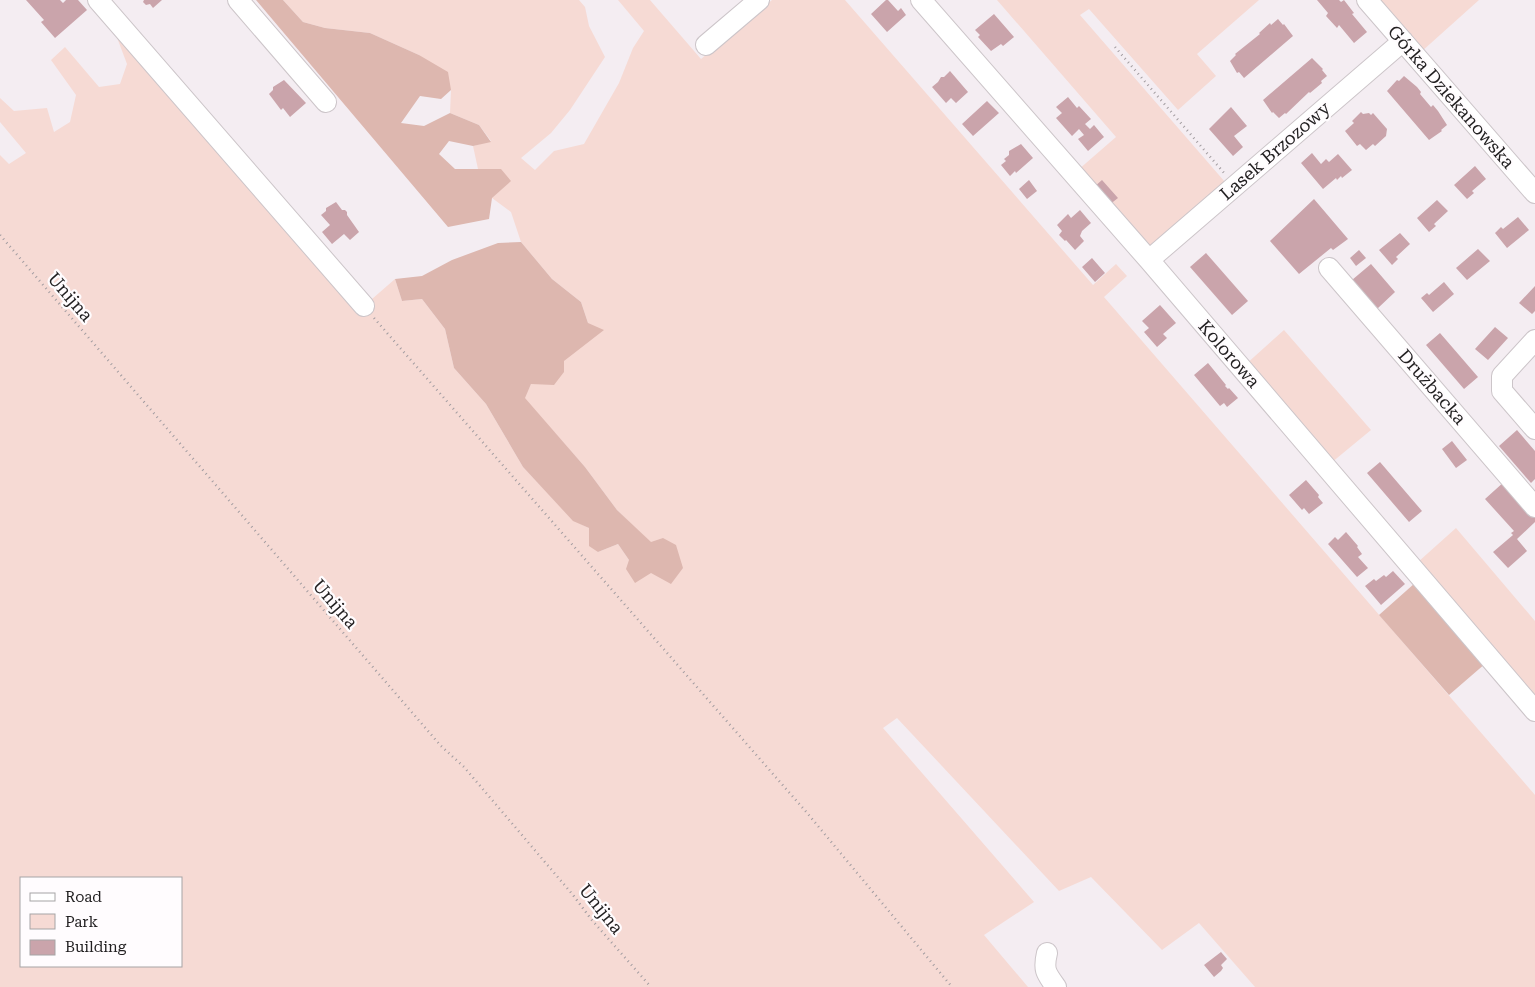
<svg xmlns="http://www.w3.org/2000/svg" width="1535" height="987" font-family="'Roboto Serif',serif">
<style>
.green{fill:#f6dad4;fill-rule:evenodd}
.forest{fill:#ddb7af}
.building{fill:#caa4ab}
.lines{fill:none;stroke-linecap:round;stroke-linejoin:round}
.minor-casing{stroke:#ccc5c9;stroke-width:22}
.path{stroke:#a29ca0;stroke-width:2.5;stroke-dasharray:1 4;stroke-linecap:butt}
.minor{stroke:#fff;stroke-width:20}
.labels{text-anchor:middle;stroke-width:4.5;stroke-linejoin:round;paint-order:stroke}
.street-label{font-size:18px;fill:#211f20;stroke:#fffcfe}
</style>
<rect width="100%" height="100%" fill="#f4edf2"/>
<path class="green" d="M283,0H579L585,7L589,26L605,57L570,110L551,133L521,158L535,170L554,151L584,144L619,83L633,48L644,31L618,0H650L701,59L772,0H845L1093,285L1116,264L1127,276L1104,297L1535,795V987H1255L1199,923L1162,950L1091,877L1059,891L897,718L883,728L1034,902L984,935L1028,987H0V155L9,164L26,153L0,122V98L14,111L47,108L54,132L70,122L76,95L51,60L65,47L99,87L120,84L127,64L107,11L364,306L395,279L402,301L422,299L445,329L454,368L486,404L523,467L573,520L589,528L598,552L618,544L629,560L651,543L617,510L585,467L524,398L531,384L564,361L588,323L581,302L552,279L521,242L511,212L492,198L501,169H478L473,146L491,141L479,125L450,113L451,90L419,55L370,33L325,28L303,22ZM21,878H181V966H21Z
M997,0H1259L1197,54L1216,76L1178,110L1089,9L1080,15L1225,182L1145,251L1078,170L1116,137Z
M1377,0H1479L1421,52Z
M1284,330L1371,430L1331,463L1245,365Z
M1456,528L1535,621V700L1418,562Z"/>
<path class="forest" d="M256,0H283L303,22L325,28L370,33L419,55L448,72L451,90L441,99L420,96L401,123L424,126L450,113L479,125L491,142L473,146L449,141L439,154L455,169H501L511,181L492,198L489,219L448,227Z
M521,242L552,279L581,302L588,323L604,330L564,361V372L554,385L531,384L525,398L585,467L617,510L651,542L663,538L676,545L683,568L671,584L651,573L635,583L626,569L629,560L618,544L598,552L589,546V528L573,521L523,467L486,404L454,368L445,329L422,299L402,301L395,279L422,276L452,260L498,243Z
M1415,583L1486,663L1449,695L1379,615Z"/>
<path class="building" d="M26,0H60L63,3L66,0H78L87,10L55,38L41,22L44,20Z
M144,0H162L153,8L150,4L146,5L143,2Z
M886,0H888L898,11L901,8L906,15L887,32L871,14Z
M1317,0H1339L1341,2L1344,0L1354,13L1352,14L1367,32L1354,43L1339,25L1337,28L1326,16L1328,13Z
M994,14L1014,37L1003,46L1001,44L991,51L978,37L980,35L975,30Z
M1278,19L1283,25L1284,24L1293,36L1244,78L1239,72L1237,73L1230,61L1236,55L1235,54L1260,34L1259,33L1270,23L1271,25Z
M1312,58L1323,69L1322,70L1327,76L1321,81L1322,83L1310,93L1309,92L1286,114L1285,113L1279,118L1273,112L1272,113L1263,100Z
M950,71L968,92L956,103L951,98L946,103L932,87L938,82L941,77H944Z
M1404,76L1417,87L1421,92L1420,94L1431,107L1433,105L1438,111L1447,125L1441,130L1442,131L1429,140L1387,91L1397,80L1399,81Z
M284,80L306,103L290,117L283,108L281,110L269,94L273,90V87Z
M1068,97L1077,108L1079,106L1091,119L1085,124L1090,129L1094,125L1104,137L1088,151L1078,139L1084,135L1079,129L1072,136L1056,118L1062,113L1056,107Z
M987,101L999,113L973,136L962,124Z
M1231,107L1247,126L1234,136L1243,147L1233,156L1209,129Z
M1361,112L1363,114L1369,113L1371,115L1373,113L1387,129L1386,136L1375,146L1373,144L1366,150L1360,144L1357,146L1345,131L1354,123L1352,121Z
M1021,144L1033,158L1016,173L1015,171L1010,176L1001,165L1006,161L1004,159L1009,155V151Z
M1312,153L1321,164L1326,159L1329,162L1338,154L1352,170L1342,178L1341,176L1337,180L1336,178L1323,189L1301,163Z
M1475,166L1486,179L1472,191L1474,193L1467,199L1454,185Z
M1029,180L1037,191L1027,199L1019,189Z
M1102,180L1118,198L1109,205L1094,187Z
M1314,199L1348,239L1333,250L1331,248L1299,274L1270,241Z
M1437,200L1448,211L1434,224L1436,226L1429,232L1417,218Z
M336,202L342,210H345L347,212V215L359,232L350,240L344,234L332,244L322,232L330,225L321,215L326,211V208Z
M1080,210L1091,223L1082,231L1080,236L1084,241L1075,250L1066,240L1065,241L1059,235L1062,231L1057,225L1068,214L1071,218Z
M1518,217L1529,230L1507,248L1495,233L1501,227L1503,229Z
M1400,233L1410,244L1396,257L1398,259L1392,265L1379,250Z
M1478,249L1490,261L1467,280L1456,268Z
M1359,250L1366,258L1356,266L1350,258Z
M1206,253L1248,301L1232,315L1190,267Z
M1092,258L1105,273L1095,282L1082,267Z
M1371,264L1395,292L1377,309L1352,280Z
M1444,282L1454,294L1433,312L1421,298L1427,293L1429,295Z
M1535,286V311L1532,314L1519,303Z
M1160,305L1176,323L1163,334L1167,338L1157,347L1144,332L1149,328L1142,321Z
M1495,327L1508,338L1488,360L1475,349Z
M1440,333L1478,377L1464,389L1426,345Z
M1208,363L1226,385L1225,386L1228,389L1229,388L1238,398L1227,407L1224,403L1220,406L1194,375Z
M1517,430L1535,451V479L1531,483L1499,446Z
M1452,441L1467,460L1456,468L1442,449Z
M1380,462L1422,511L1409,522L1367,473Z
M1306,480L1319,495L1318,497L1323,503L1309,514L1304,508L1302,510L1289,495Z
M1505,481L1535,516V522L1517,539L1527,551L1508,568L1493,552L1513,535L1511,533L1514,531L1485,499Z
M1346,532L1358,546L1357,547L1362,554L1358,557L1368,568L1357,577L1328,544L1335,537L1338,540Z
M1393,571L1405,584L1381,605L1365,586L1374,579L1376,581L1384,575L1386,577Z
M1221,952L1227,959L1221,965L1223,968L1221,971L1214,977L1204,965Z"/>
<g class="lines">
<defs>
<path id="minor" d="M98,0L364,306
M238,0L326,102
M921,0L1149,260L1535,711
M1367,0L1535,193
M706,45L759,0
M1149,260L1403,41
M1329,268L1535,507
M1535,340L1502,376V391L1535,429
M1047,953C1043,970 1046,973 1056,987"/>
</defs>
<use href="#minor" class="minor-casing"/>
<path class="path" d="M1115,47L1225,174
M0,235L441,746L464,767L573,895L591,919L651,987
M374,318L808,814L952,987"/>
<use href="#minor" class="minor"/>
</g>
<g class="labels">
<g class="street-label">
<text transform="translate(1451 97) rotate(49)" y="6">Górka Dziekanowska</text>
<text transform="translate(1275 151) rotate(-41)" y="6">Lasek Brzozowy</text>
<text transform="translate(70 297) rotate(49)" y="6">Unijna</text>
<text transform="translate(1229 354) rotate(49)" y="6">Kolorowa</text>
<text transform="translate(1432 387) rotate(49)" y="6">Drużbacka</text>
<text transform="translate(335 604) rotate(49)" y="6">Unijna</text>
<text transform="translate(601 909) rotate(51)" y="6">Unijna</text>
</g>
</g>
<rect x="20" y="877" width="162" height="90" fill="#fffcfe" stroke="#a6a4a5"/>
<rect x="30" y="893" width="25" height="8" fill="#ffffff" stroke="#a6a4a5"/>
<text x="65" y="902" font-size="15" fill="#211f20">Road</text>
<rect x="30" y="914" width="25" height="15" fill="#f6dad4" stroke="#a6a4a5"/>
<text x="65" y="927" font-size="15" fill="#211f20">Park</text>
<rect x="30" y="940" width="25" height="15" fill="#caa4ab" stroke="#a6a4a5"/>
<text x="65" y="952" font-size="15" fill="#211f20">Building</text>
</svg>
